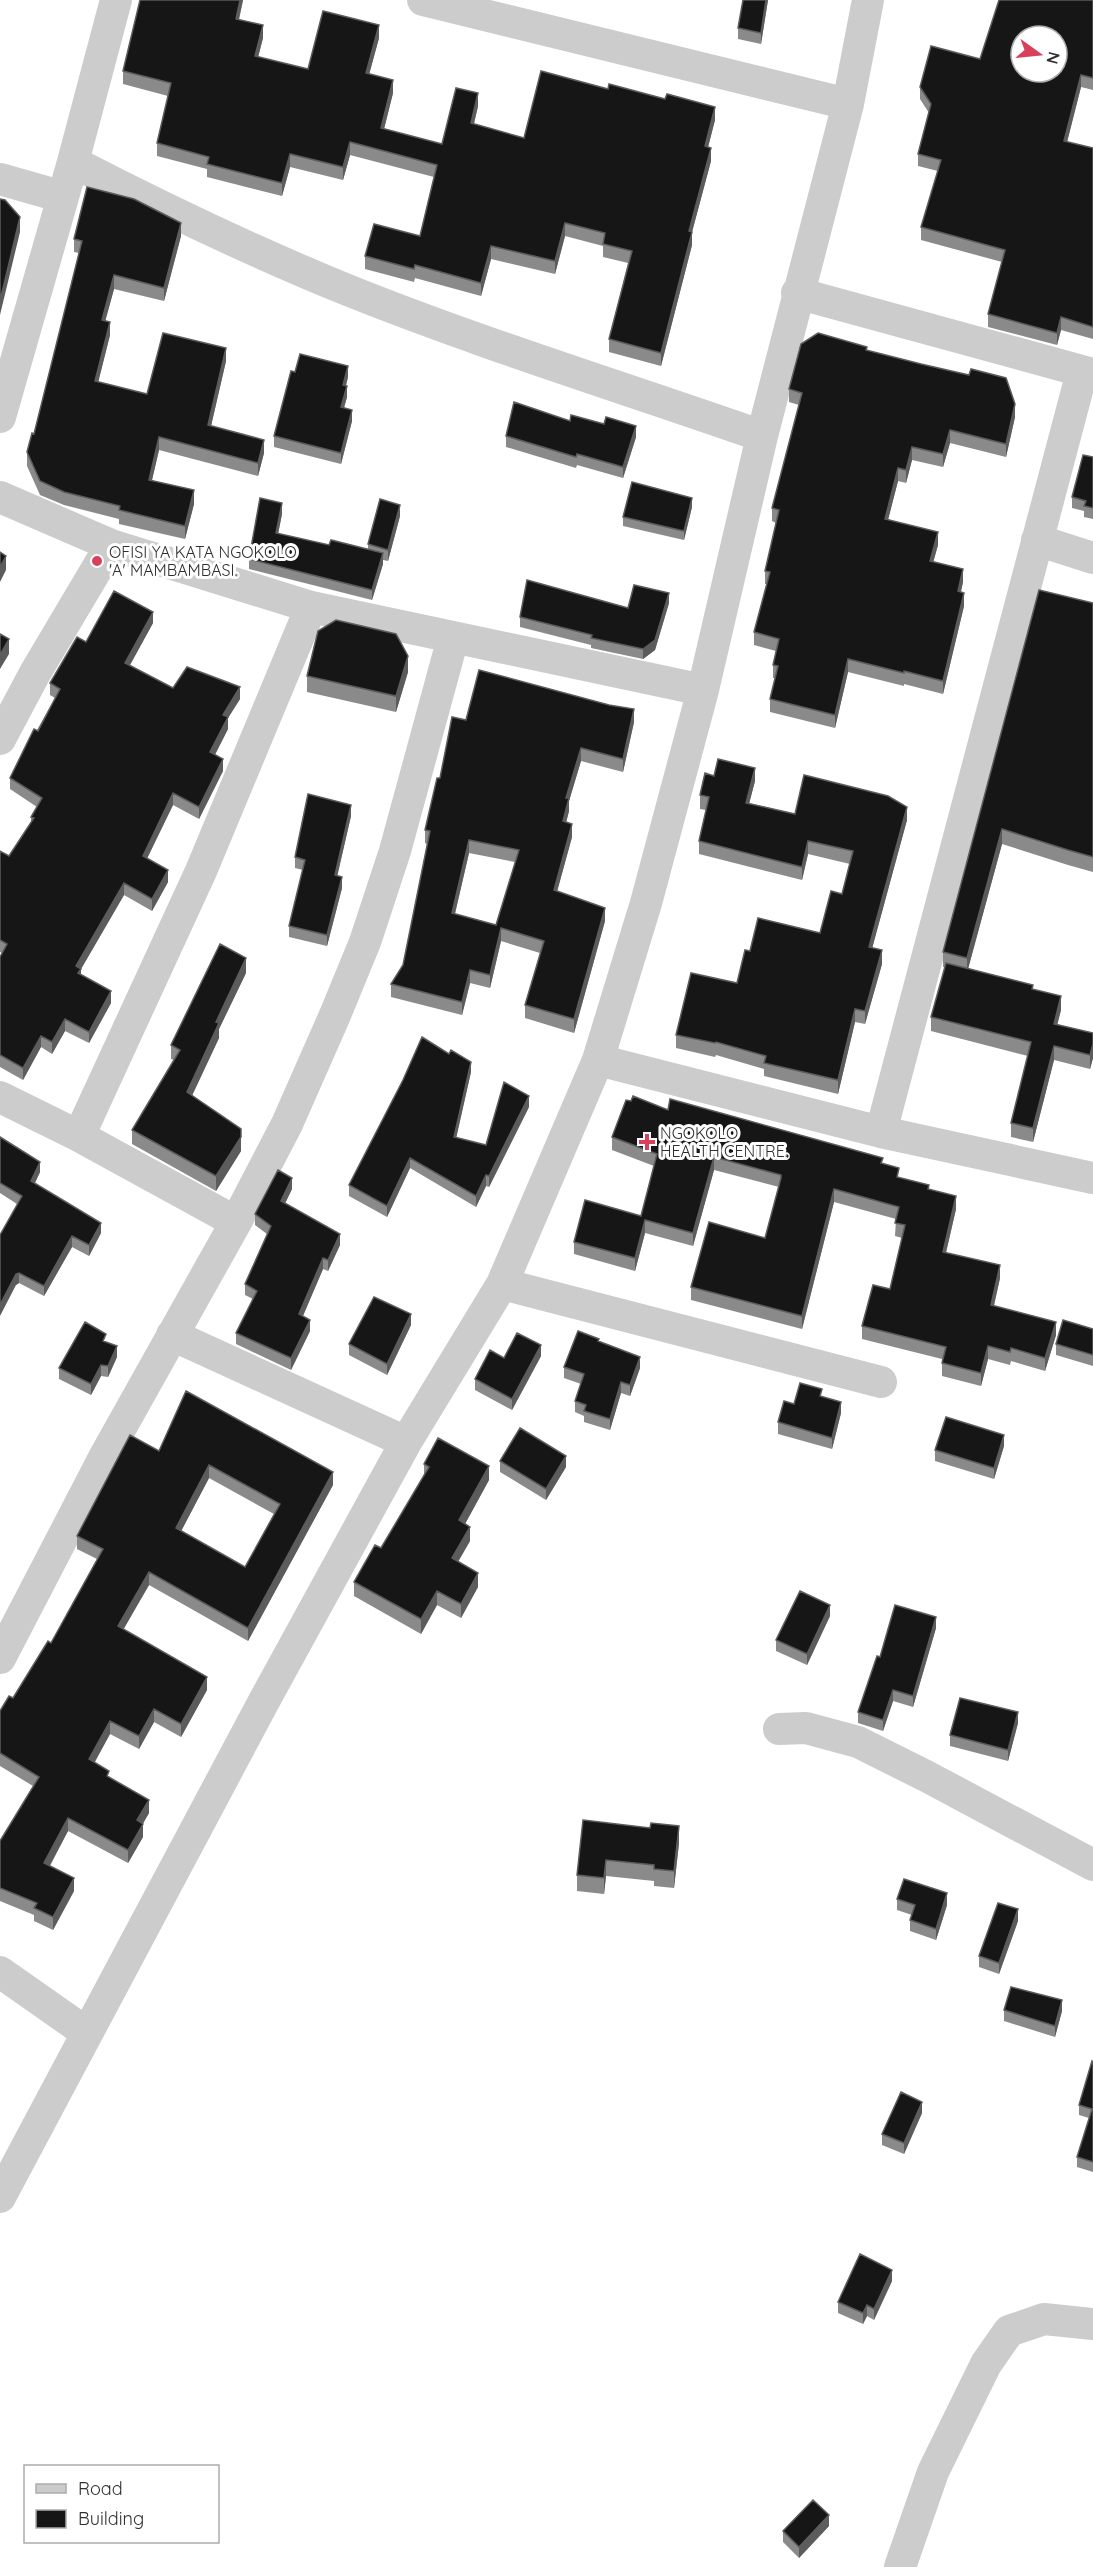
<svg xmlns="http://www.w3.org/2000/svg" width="1093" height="2567" font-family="Quicksand,sans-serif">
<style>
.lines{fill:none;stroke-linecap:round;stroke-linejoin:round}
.minor{stroke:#ccc;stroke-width:32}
.wall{fill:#8a8a8a;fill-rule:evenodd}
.shaded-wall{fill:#5c5c5c}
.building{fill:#161616;stroke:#5c5c5c;stroke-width:1.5;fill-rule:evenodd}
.poi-dot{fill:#d8405d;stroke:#fff;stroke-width:2}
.labels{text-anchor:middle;stroke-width:6;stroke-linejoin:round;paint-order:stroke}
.poi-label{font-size:16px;fill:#2f2f2f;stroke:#fff;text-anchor:start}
</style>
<rect width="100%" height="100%" fill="#fff"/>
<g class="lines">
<path class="minor" d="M423,0L848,104
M73,162C164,209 256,253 350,291C485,345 625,388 762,436
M0,179L63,197
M797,293L1093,374
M0,417L73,162L116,0
M0,497L111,545L311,607L703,690
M1037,540L1093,558
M0,739L35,673L111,545
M598,1060L881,1132L1093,1178
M0,1097L79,1136L236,1222
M881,1132L1082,372
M79,1136L201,871L311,607
M502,1284L881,1382
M172,1335L406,1442
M0,1658L106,1454L236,1222L287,1124L335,1015L365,942L395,851L453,638
M779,1729L806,1728L858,1742L926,1776L1093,1865
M0,1972L87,2033
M0,2197L264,1701L406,1442L502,1284L598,1060L646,903L703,690L762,436L848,104L868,0
M900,2567L933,2472L986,2364L1009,2331L1044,2319L1093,2324"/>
</g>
<path class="wall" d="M140,0H243L239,20L263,38L258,57L308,69L379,38L369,74L393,93L384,129L442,144L478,106L474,124L524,138L715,120L708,147L711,161L692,232V245L661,366L609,352V339L628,263L603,257V246L565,236L555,274L491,259L481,296L415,278L414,282L365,269V256L420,236L434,177L350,155L343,180L290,167L282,196L207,177V169L157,156V143L168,96L123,84V71Z
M743,0H768L761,44L738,39V28Z
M1093,0V90L1081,87L1067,142L1093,148V339L1061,330L1057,345L988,327V314L1002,262L921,240V227L938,171L918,166V154L929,113L920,99V87L980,59Z
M181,236L164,301L114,289L105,321L110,335L98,382L147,394L226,361L211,426L264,453L258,476L159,450L152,480L194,504L185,539L119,524V519L64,505L40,495L27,466V452L34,434L79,253L74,252V239Z
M867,350L1015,417L1006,457L950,443L943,467L912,460L906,483L898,481L888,519L938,545L933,562L963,582L961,592L964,606L943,694L904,684V686L848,672L835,728L770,712V699L775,678H773V665L776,651L754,645V632L767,584H765V571L776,523L772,521V508L799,405L789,402V389Z
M348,377L346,386L347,397L344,408L352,421L341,464L274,447V436Z
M570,421L636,437L623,478L577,465L576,468L506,447V436Z
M1093,457V519L1084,517V511L1072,508V497Z
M692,507L684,540L623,526V517Z
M282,514L278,534L329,545L368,549V544L400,516L388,561L383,560V564L372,600L249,569V559Z
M669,603L655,650L643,659L591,648V645L520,627V617Z
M1093,603V872L1068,865L1002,844L968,968L1033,989L1061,1010L1057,1024L1093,1033V1058L1090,1069L1054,1060L1033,1142L1011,1137V1123L1028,1056L931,1031V1017L945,967H943V952Z
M153,623L130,665L173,688L240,699L228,718V729L215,755L223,771L199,819L173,805L147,858L168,882L152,911L124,895L81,969V975L111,1003L89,1043L65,1031L52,1054L41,1047L23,1080L0,1067V957L2,953L0,952V851L9,856L31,822V817L37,807L10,789V778L55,698L50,695V683L86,642Z
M408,672L396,712L307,692V676Z
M466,720L634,722L623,772L581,761L569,801V811L566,822L572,837L557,891L605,921L574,1033L525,1018V1005L540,953L501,941L490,988L470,983L462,1015L391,997V984L403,965L427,844L425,843V830L440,778ZM469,853L515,862L496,925L455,914Z
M714,776L755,781L749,803L795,814L907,820L872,948L882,964L865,1024L855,1022L838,1094L764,1076V1069L716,1055L715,1057L676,1048V1035L737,983L750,951L820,933L842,894L850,864L808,854L802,880L699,854V841L706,810L700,809V795Z
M351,816L337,876L342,888L327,946L289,937V926L303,870L295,868V857Z
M246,973L219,1029V1038L192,1096L241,1151L216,1191L132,1144V1130L174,1060L171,1059V1045Z
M471,1072L456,1137L486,1145L529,1107L489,1187L486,1186L476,1207L410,1168L387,1217L349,1196V1185Z
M631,1101L883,1164L899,1178L929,1189L956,1209L946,1253L1000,1278L994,1306L1056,1335L1045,1371L1011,1361L1010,1365L988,1359L981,1386L942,1376V1359L862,1339V1326L890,1289L902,1238L895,1236L896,1219L834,1202L802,1329L691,1300V1287L765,1238L779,1187L714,1170L693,1246L645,1233L635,1271L574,1254V1242L641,1216L654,1166L612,1150V1137Z
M0,1137L40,1172L35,1183L101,1233L89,1256L72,1247L44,1296L19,1283L16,1285L17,1204L0,1193Z
M292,1189L285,1203L340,1245L328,1271L323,1269L303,1316L310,1331L291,1370L236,1344V1333L253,1299L245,1295V1284L267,1234L255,1225V1214Z
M411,1325L387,1375L349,1355V1344Z
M1093,1329V1366L1056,1355V1344Z
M106,1342L117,1357L108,1377L101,1376L91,1395L59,1379V1368Z
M599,1342L640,1368L630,1396L621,1393L610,1430L584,1422V1416L575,1412V1401L581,1384L564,1378V1367Z
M541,1356L512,1410L475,1390V1379L504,1358Z
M822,1397L841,1413L832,1449L778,1434V1422L794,1404Z
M1004,1446L994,1479L935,1461V1450Z
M159,1451L333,1485L248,1641L149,1585L123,1629L207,1690L181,1737L154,1722L139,1749L110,1734L95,1762L109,1777L149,1813L143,1824V1837L128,1863L68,1831L50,1866L74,1891L53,1930L34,1921V1915L0,1901V1841L33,1786L0,1766V1711L13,1698L51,1643L97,1559L77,1549V1536ZM209,1478L274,1514L245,1567L181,1531Z
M500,1461L566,1467L546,1500L500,1472Z
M424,1464L489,1480L465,1524L470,1541L458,1562L478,1587L461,1618L437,1605L421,1634L354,1596V1582L381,1548L424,1476Z
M830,1616L807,1665L776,1651V1640Z
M936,1628L913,1707L893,1701L883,1731L858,1723V1712L880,1657Z
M1018,1723L1008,1761L950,1746V1735Z
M583,1820L679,1843L674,1888L654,1886V1881L606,1876L604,1894L577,1891V1875Z
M897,1899L947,1905L936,1940L910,1931V1920L912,1915L897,1910Z
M1018,1921L999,1974L979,1967V1956Z
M1004,2010L1062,2011L1055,2037L1004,2021Z
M1093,2062V2172L1077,2167V2157L1089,2118L1079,2115V2105Z
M922,2113L904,2154L882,2145V2134Z
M892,2281L874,2320L867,2316L863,2324L838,2313V2302Z
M829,2526L799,2558L783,2542V2531Z"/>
<path class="shaded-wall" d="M240,0H243L236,32V19Z
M766,0H768L761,44V33Z
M263,25V38L255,69V56Z
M379,25V38L366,86V73Z
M1081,75V87L1064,154V141Z
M393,80V93L381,141V128Z
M478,93V106L471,136V123Z
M715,107V120L705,159V146Z
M350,142V155L343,180V167Z
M711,148V161L692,232V245L661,366V353L689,231Z
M290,154V167L282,196V183Z
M20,217V232L0,315V301Z
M181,223V236L164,301V288Z
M565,223V236L555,274V261Z
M491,246V259L481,296V283Z
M114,275V289L102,333V320Z
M1061,317V330L1057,345V333Z
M110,322V335L95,395V381Z
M226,348V361L208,439V425Z
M348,366V377L343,396V385Z
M347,386V397L341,418V407Z
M1015,404V417L1006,457V444Z
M352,410V421L341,464V453Z
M636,426V437L623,478V467Z
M950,430V443L943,467V454Z
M159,437V450L149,493V480Z
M264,440V453L258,476V463Z
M912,447V460L906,483V470Z
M898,468V481L885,532V519Z
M194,490V504L185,539V526Z
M692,498V507L684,540V531Z
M282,503V514L276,544V533Z
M400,505V516L388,561V550Z
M938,532V545L930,574V561Z
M383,553V564L372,600V590Z
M6,556V570L0,582V567Z
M963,569V582L958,604V591Z
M669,593V603L655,650L643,659V649Z
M964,593V606L943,694V681Z
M153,612V623L125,674V663Z
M9,639V654L0,669V655Z
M408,656V672L396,712V696Z
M848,659V672L835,728V715Z
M240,687V699L228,718V729L210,764V752L223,715Z
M634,709V722L623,772V759Z
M581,748V761L569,801V811L563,835V821L566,798Z
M223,759V771L199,819V807Z
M755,768V781L746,816V803Z
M173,793V805L143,867V856Z
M351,805V816L335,886V875Z
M907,807V820L869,960V947Z
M572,824V837L554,903V890Z
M1002,829V844L967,973V958Z
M469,840V853L452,926V913Z
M808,841V854L802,880V867Z
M168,870V882L152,911V899Z
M342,877V888L327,946V935Z
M124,883V895L81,969V980L76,966Z
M605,908V921L574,1033V1019Z
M501,928V941L490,988V975Z
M882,950V964L865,1024V1011Z
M246,958V973L219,1029V1038L187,1106V1092L216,1022Z
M470,970V983L462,1015V1002Z
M111,991V1003L89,1043V1032Z
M1061,996V1010L1054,1038V1024Z
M855,1009V1022L838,1094V1080Z
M65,1019V1031L52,1054V1042Z
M41,1036V1047L23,1080V1068Z
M1093,1044V1058L1090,1069V1055Z
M1054,1046V1060L1033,1142V1128Z
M471,1062V1072L454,1148V1137Z
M529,1096V1107L489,1187V1176Z
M241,1137V1151L216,1191V1176Z
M714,1157V1170L693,1246V1233Z
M410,1158V1168L387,1217V1206Z
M40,1162V1172L31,1191V1181Z
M486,1175V1186L476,1207V1196Z
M292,1178V1189L281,1212V1201Z
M834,1189V1202L802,1329V1316Z
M956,1196V1209L943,1265V1252Z
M645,1220V1233L635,1271V1258Z
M101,1223V1233L89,1256V1245Z
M340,1234V1245L328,1271V1260Z
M72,1236V1247L44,1296V1286Z
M323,1258V1269L299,1325V1314Z
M1000,1265V1278L991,1318V1305Z
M19,1273V1283L16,1285L0,1316V1305L16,1274Z
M411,1314V1325L387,1375V1364Z
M310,1320V1331L291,1370V1358Z
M1056,1322V1335L1045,1371V1358Z
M541,1345V1356L512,1410V1399Z
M117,1346V1357L108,1377V1366Z
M988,1346V1359L981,1386V1373Z
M640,1357V1368L630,1396V1385Z
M101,1365V1376L91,1395V1384Z
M621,1382V1393L610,1430V1419Z
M841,1402V1413L832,1449V1438Z
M1004,1435V1446L994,1479V1468Z
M566,1456V1467L546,1500V1489Z
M209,1465V1478L176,1541V1528Z
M489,1466V1480L459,1535V1520Z
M333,1472V1485L248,1641V1628Z
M470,1527V1541L452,1572V1558Z
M149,1572V1585L118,1639V1626Z
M478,1573V1587L461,1618V1604Z
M437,1591V1605L421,1634V1619Z
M830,1605V1616L807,1665V1654Z
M936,1617V1628L913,1707V1696Z
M207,1677V1690L181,1737V1724Z
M893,1690V1701L883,1731V1720Z
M154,1709V1722L139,1749V1736Z
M1018,1712V1723L1008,1761V1750Z
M110,1721V1734L89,1772V1759Z
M149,1800V1813L137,1833V1820Z
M68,1818V1831L44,1876V1863Z
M143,1824V1837L128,1863V1850Z
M679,1826V1843L674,1888V1871Z
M606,1860V1876L604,1894V1878Z
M74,1878V1891L53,1930V1917Z
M947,1893V1905L936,1940V1929Z
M1018,1909V1921L999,1974V1963Z
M1062,2000V2011L1055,2037V2026Z
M922,2102V2113L904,2154V2143Z
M892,2270V2281L874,2320V2309Z
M867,2305V2316L863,2324V2313Z
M829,2515V2526L799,2558V2547Z"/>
<path class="building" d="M140,0H240L236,19L263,25L255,56L308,69L323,11L379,25L366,73L393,80L381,128L442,144L456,88L478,93L471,123L524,138L541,71L608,89L609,84L665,99L667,94L715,107L705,146L711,148L689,231L692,232L661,353L609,339L632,251L603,244L605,233L565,223L555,261L491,246L481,283L415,265L414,269L365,256L374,224L420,236L437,165L350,142L343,167L290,154L282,183L207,164L209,157L157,143L171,83L123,71Z
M743,0H766L761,33L738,28Z
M999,0H1093V78L1081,75L1064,141L1093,148V327L1061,317L1057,333L988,314L1005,250L921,227L941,160L918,154L931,104L920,87L931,46L980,59ZM1021,36H1057V72H1021Z
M87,187L134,199L181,223L164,288L114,275L102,320L110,322L95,381L147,394L163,333L226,348L208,425L264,440L258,463L159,437L149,480L194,490L185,526L119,510L120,506L64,492L40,481L27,452L32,433L34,434L82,241L74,239Z
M0,199L5,200L20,217L0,301Z
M818,333L867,347L866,350L921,364L969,375L971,369L1006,378L1015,404L1006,444L950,430L943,454L912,447L906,470L898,468L885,519L938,532L930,561L963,569L958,591L964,593L943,681L904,671V673L848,659L835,715L770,699L778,666L773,665L779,639L754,632L770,572L765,571L779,510L772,508L802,393L789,389L801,344Z
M300,354L348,366L343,385L347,386L341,407L352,410L341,453L274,436L291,371L295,372Z
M514,402L570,421L571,415L604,424L606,417L636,426L623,467L577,454L576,457L506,436Z
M1083,455L1093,457V508L1084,506L1086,501L1072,497Z
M632,482L692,498L684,531L623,517Z
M260,498L282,503L276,533L329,545L331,540L383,553L372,590L249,559Z
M380,499L400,505L388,550L368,544Z
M0,552L6,556L0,567Z
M527,580L628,608L634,585L669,593L655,640L643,649L591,638L592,635L520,617Z
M1039,590L1093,603V857L1068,850L1002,829L967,958L943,952Z
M114,591L153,612L125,663L173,688L187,667L240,687L223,715L228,717L210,752L223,759L199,807L173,793L143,856L168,870L152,899L124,883L76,966L81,969L78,973L111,991L89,1032L65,1019L52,1042L41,1036L23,1068L0,1055V957L7,944L0,940V851L9,856L34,818L31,817L42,798L10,778L34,729L38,731L60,689L50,683L77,637L86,642Z
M336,620L396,634L408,656L396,696L307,676L318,631Z
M0,634L9,639L0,655Z
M479,670L609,705L634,709L623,759L581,748L566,798H569L563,821L572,824L554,890L605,908L574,1019L525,1005L544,941L501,928L490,975L470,970L462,1002L391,984L403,965L430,831L425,830L437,778H440L452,717L466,720ZM469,840L519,850L496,925L452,913Z
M718,759L755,768L746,803L795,814L804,775L888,796L907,807L869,947L882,950L865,1011L855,1009L838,1080L764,1063L766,1056L716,1042L715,1043L676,1035L691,973L737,983L745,950L750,951L758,918L820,933L831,891L842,894L853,851L808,841L802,867L699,841L709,797L700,795L705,773L714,776Z
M308,794L351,805L335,875L342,877L327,935L289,926L305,860L295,857Z
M220,944L246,958L216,1022L219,1023L187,1092L241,1129V1137L216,1176L132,1130L180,1050L171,1045Z
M946,963L1033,985L1032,989L1061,996L1054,1024L1093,1033V1044L1090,1055L1054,1046L1033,1128L1011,1123L1031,1042L931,1017Z
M422,1037L449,1054L451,1050L471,1062L454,1137L486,1145L504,1082L529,1096L489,1176L486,1175L476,1196L410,1158L387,1206L349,1185L403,1080Z
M633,1096L668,1110L670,1099L883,1158L881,1163L899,1168L897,1177L929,1185L928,1189L956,1196L943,1252L1000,1265L991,1305L1056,1322L1045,1358L1011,1348L1010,1352L988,1346L981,1373L942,1363L946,1347L862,1326L873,1285L890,1289L905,1225L895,1223L899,1207L834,1189L802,1316L691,1287L709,1222L765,1238L781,1178V1175L714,1157L693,1233L645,1220L635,1258L574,1242L585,1200L641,1216L657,1154L612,1137L626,1100L631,1101Z
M0,1137L40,1162L31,1181L101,1223L89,1245L72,1236L44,1286L19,1273L16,1274L0,1305V1235L22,1196L0,1183Z
M278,1170L292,1178L281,1201L340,1234L328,1260L323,1258L299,1314L310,1320L291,1358L236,1333L257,1291L245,1284L271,1226L255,1214Z
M374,1297L411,1314L387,1364L349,1344Z
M1063,1320L1093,1329V1355L1056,1344Z
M85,1322L106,1334L103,1341L117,1346L108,1366L101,1365L91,1384L59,1368Z
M578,1331L599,1339L598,1341L640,1357L630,1385L621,1382L610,1419L584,1411L586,1405L575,1401L584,1374L564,1367Z
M517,1333L541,1345L512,1399L475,1379L490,1350L504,1358Z
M800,1383L822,1389L820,1396L841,1402L832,1438L778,1422L784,1401L794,1404Z
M186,1391L333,1472L248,1628L149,1572L118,1626L207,1677L181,1724L154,1709L139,1736L110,1721L89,1759L109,1771L107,1776L149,1800L137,1820L143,1824L128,1850L68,1818L44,1863L74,1878L53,1917L34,1908L37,1903L0,1888V1841L39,1777L0,1753V1711L9,1696L13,1698L48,1641L51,1643L103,1549L77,1536L130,1435L159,1451ZM209,1465L280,1504L245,1567L176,1528Z
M946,1417L1004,1435L994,1468L935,1450Z
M520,1428L566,1456L546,1489L500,1461Z
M438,1438L489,1466L459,1520L470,1527L452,1558L478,1573L461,1604L437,1591L421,1619L354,1582L375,1545L381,1548L429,1467L424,1464Z
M800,1591L830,1605L807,1654L776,1640Z
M895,1605L936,1617L913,1696L893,1690L883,1720L858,1712L877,1656L880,1657Z
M960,1698L1018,1712L1008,1750L950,1735Z
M583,1820L650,1828L651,1823L679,1826L674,1871L654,1869V1865L606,1860L604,1878L577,1875Z
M904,1879L947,1893L936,1929L910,1920L915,1905L897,1899Z
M998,1903L1018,1909L999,1963L979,1956Z
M1011,1987L1062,2000L1055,2026L1004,2010Z
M1092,2061L1093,2062V2162L1077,2157L1092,2109L1079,2105Z
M901,2092L922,2102L904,2143L882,2134Z
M860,2254L892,2270L874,2309L867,2305L863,2313L838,2302Z
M813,2500L829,2515L799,2547L783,2531Z"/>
<g class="poi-dot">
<circle cx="97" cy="561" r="6"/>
<path d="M644 1133h6v6h6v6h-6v6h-6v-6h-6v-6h6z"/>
</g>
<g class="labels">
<g class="poi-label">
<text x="109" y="558">OFISI YA KATA NGOKOLO<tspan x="109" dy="18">'A' MAMBAMBASI.</tspan></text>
<text x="660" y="1139">NGOKOLO<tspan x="660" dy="18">HEALTH CENTRE.</tspan></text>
</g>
</g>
<rect x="24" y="2465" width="195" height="78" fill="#ffffff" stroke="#acacac" stroke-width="1.5"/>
<rect x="36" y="2484" width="30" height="9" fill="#cccccc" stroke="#acacac" stroke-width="1.5"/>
<text x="78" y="2495" font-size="18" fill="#2f2f2f">Road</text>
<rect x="36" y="2510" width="30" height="18" fill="#161616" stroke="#acacac" stroke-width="1.5"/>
<text x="78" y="2525" font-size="18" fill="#2f2f2f">Building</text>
<g transform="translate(1039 54) rotate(105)"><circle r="28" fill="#ffffff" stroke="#acacac" stroke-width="1.5"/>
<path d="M0-4.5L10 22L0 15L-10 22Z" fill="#d8405d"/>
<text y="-9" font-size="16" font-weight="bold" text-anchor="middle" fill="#2f2f2f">N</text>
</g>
</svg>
